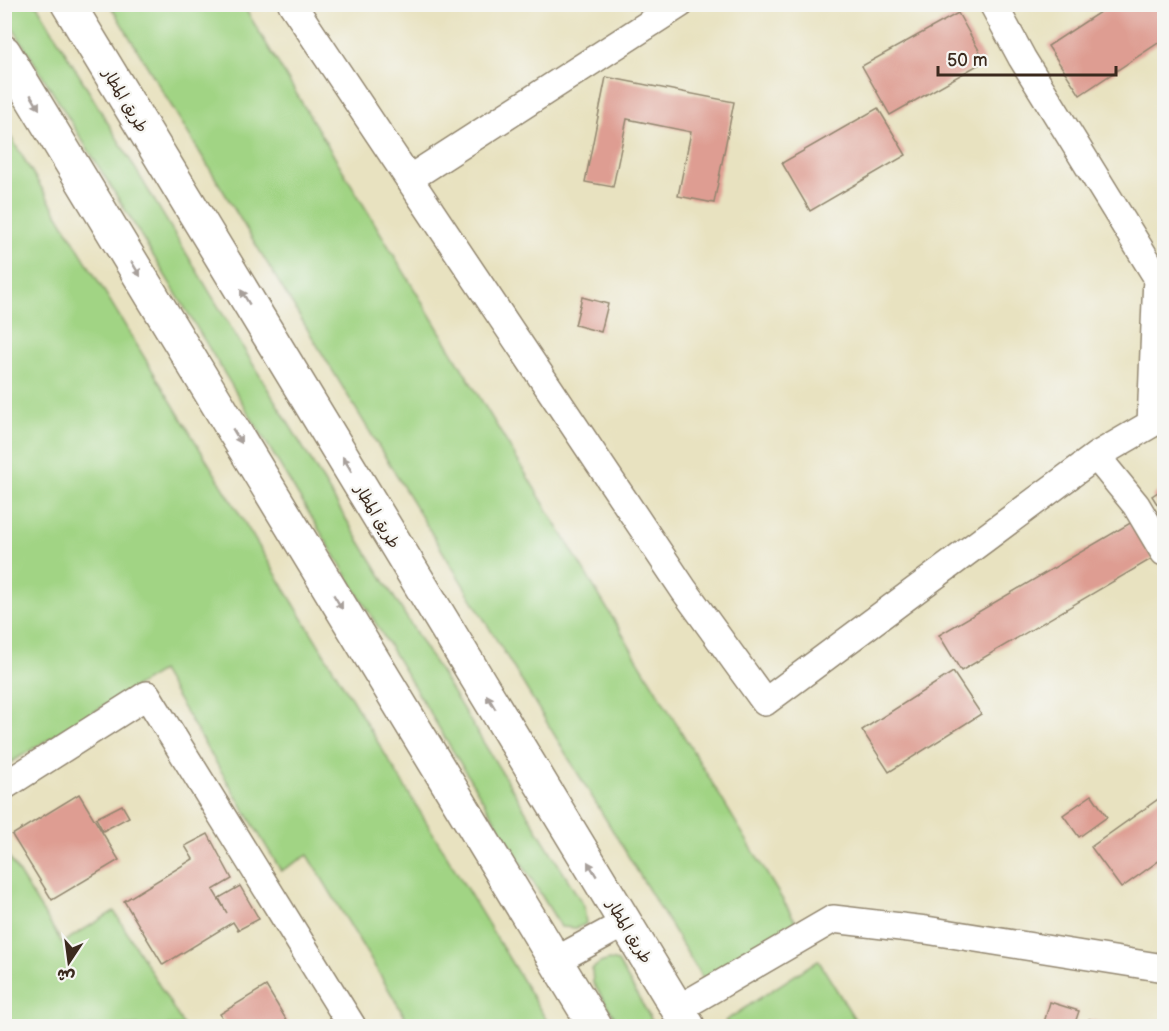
<svg xmlns="http://www.w3.org/2000/svg" width="1169" height="1031" font-family="'Balsamiq Sans','Playpen Sans Arabic',sans-serif">
<style>
.green{fill:#a1d484;stroke:#6e7f51;stroke-width:1.5}
.building{fill:#de9d92}
.lines{fill:none;stroke-linecap:round;stroke-linejoin:round}
.minor-casing{stroke:#92866f;stroke-width:30}
.highway-casing{stroke:#92866f;stroke-width:36}
.minor{stroke:#fff;stroke-width:27}
.highway{stroke:#fff;stroke-width:33}
.oneway{fill:#a79f9a}
.labels{text-anchor:middle;stroke-width:5;stroke-linejoin:round;paint-order:stroke}
.street-label{font-size:16px;fill:#3b2a1e;stroke:#f6f6f2}
</style>
<rect width="100%" height="100%" fill="#f6f6f2"/>
<filter id="ink" filterUnits="userSpaceOnUse"><feTurbulence type="fractalNoise" baseFrequency=".0167" numOctaves="2"/><feDisplacementMap in="SourceGraphic" scale="12" xChannelSelector="R" yChannelSelector="G"/><feConvolveMatrix kernelMatrix="1 2 1 2 8 2 1 2 1" color-interpolation-filters="sRGB"/></filter>
<filter id="wash" filterUnits="userSpaceOnUse"><feTurbulence type="fractalNoise" baseFrequency=".008" numOctaves="4" result="noise"/><feDisplacementMap in="SourceGraphic" scale="24" xChannelSelector="R" yChannelSelector="G"/><feGaussianBlur stdDeviation="1.35" result="paint"/><feColorMatrix in="noise" values="0 0 0 0 0 0 0 0 0 0 0 0 0 0 0 0 0 1.4 0 .05"/><feComposite in="paint" operator="in"/></filter>
<g filter="url(#wash)">
<rect width="100%" height="100%" fill="#e8e2c0"/>
<path class="green" d="M5,4L37,5L346,519L584,906L586,924L576,928L561,927L499,827L137,229L5,15Z
M110,5H243L799,927L703,979Z
M4,126L550,1026H397L407,1020L308,855L281,871L161,671L5,766Z
M4,849L62,943L114,911L184,1026H5Z
M609,960L618,962L655,1026H620L593,983L592,969L600,963Z
M818,960L859,1026H728L725,1021Z"/>
<g id="blocks">
<path class="building" d="M1112,4H1164V39L1080,95L1048,46Z
M958,13L985,61L890,115L862,66Z
M606,77L734,102L714,203L678,196L691,132L627,119L613,187L585,182Z
M878,108L906,155L810,211L782,163Z
M582,297L608,304L601,332L575,325Z
M1164,488V515L1152,496Z
M1132,522L1153,558L961,671L939,635Z
M953,672L981,714L889,772L862,730Z
M79,794L119,860L52,900L12,835Z
M1092,795L1107,817L1079,837L1063,815Z
M1164,795V857L1121,888L1091,847Z
M122,805L129,817L103,831L96,818Z
M208,834L232,879L213,890L227,913L219,898L240,886L259,919L238,930L233,922L163,965L124,901L193,859L185,846Z
M266,986L290,1026H227L220,1014Z
M1050,1002L1079,1011L1074,1026H1043Z
M1089,1019L1113,1026H1087Z"/>
</g>
</g>
<g filter="url(#ink)">
<use href="#blocks" fill-opacity="0" stroke="#92866f" stroke-width="1.5"/>
<g class="lines">
<defs>
<path id="minor" d="M292,4L684,590L765,702L1096,456L1151,424L1157,277L1022,58L993,4
M409,179L680,4
M1096,456L1136,505L1164,552
M4,786L147,695L352,1026
M555,961L625,923
M678,1009L833,919L926,930L1164,968"/>
<path id="highway" d="M68,4L688,1026
M4,52L595,1026"/>
</defs>
<use href="#minor" class="minor-casing"/>
<use href="#highway" class="highway-casing"/>
<use href="#minor" class="minor"/>
<use href="#highway" class="highway"/>
</g>
<defs><path id="oneway-solid" d="M-6-.8H1V-3.2L6.5 0L1 3.2V.8H-6Z" transform="scale(1.5)"/></defs>
<g class="oneway">
<use href="#oneway-solid" transform="translate(35 102) rotate(59)"/>
<use href="#oneway-solid" transform="translate(136 269) rotate(59)"/>
<use href="#oneway-solid" transform="translate(245 297) rotate(-121)"/>
<use href="#oneway-solid" transform="translate(237 436) rotate(59)"/>
<use href="#oneway-solid" transform="translate(347 464) rotate(-121)"/>
<use href="#oneway-solid" transform="translate(338 602) rotate(59)"/>
<use href="#oneway-solid" transform="translate(491 702) rotate(-121)"/>
<use href="#oneway-solid" transform="translate(592 869) rotate(-121)"/>
</g>
</g>
<g class="labels">
<g class="street-label">
<text transform="translate(126 100) rotate(59)" y="6">طريق المطار</text>
<text transform="translate(378 516) rotate(59)" y="6">طريق المطار</text>
<text transform="translate(630 931) rotate(59)" y="6">طريق المطار</text>
</g>
</g>
<rect width="1169" height="1031" fill="none" stroke="#f6f6f2" stroke-width="24"/>
<g transform="translate(69 962) rotate(193)" stroke="#f6f6f2" stroke-width="4.5" paint-order="stroke">
<path d="M0-4.5L10 22L0 15L-10 22Z" fill="#3b2a1e"/>
<text y="-9" font-size="16" font-weight="bold" text-anchor="middle" fill="#3b2a1e">ش</text>
</g>
<path d="M938 66v9h178v-9" fill="none" stroke="#3b2a1e" stroke-width="3"/>
<text x="947" y="66" font-size="18" fill="#3b2a1e" stroke="#f6f6f2" stroke-width="4.5" paint-order="stroke">50 m</text>
</svg>
